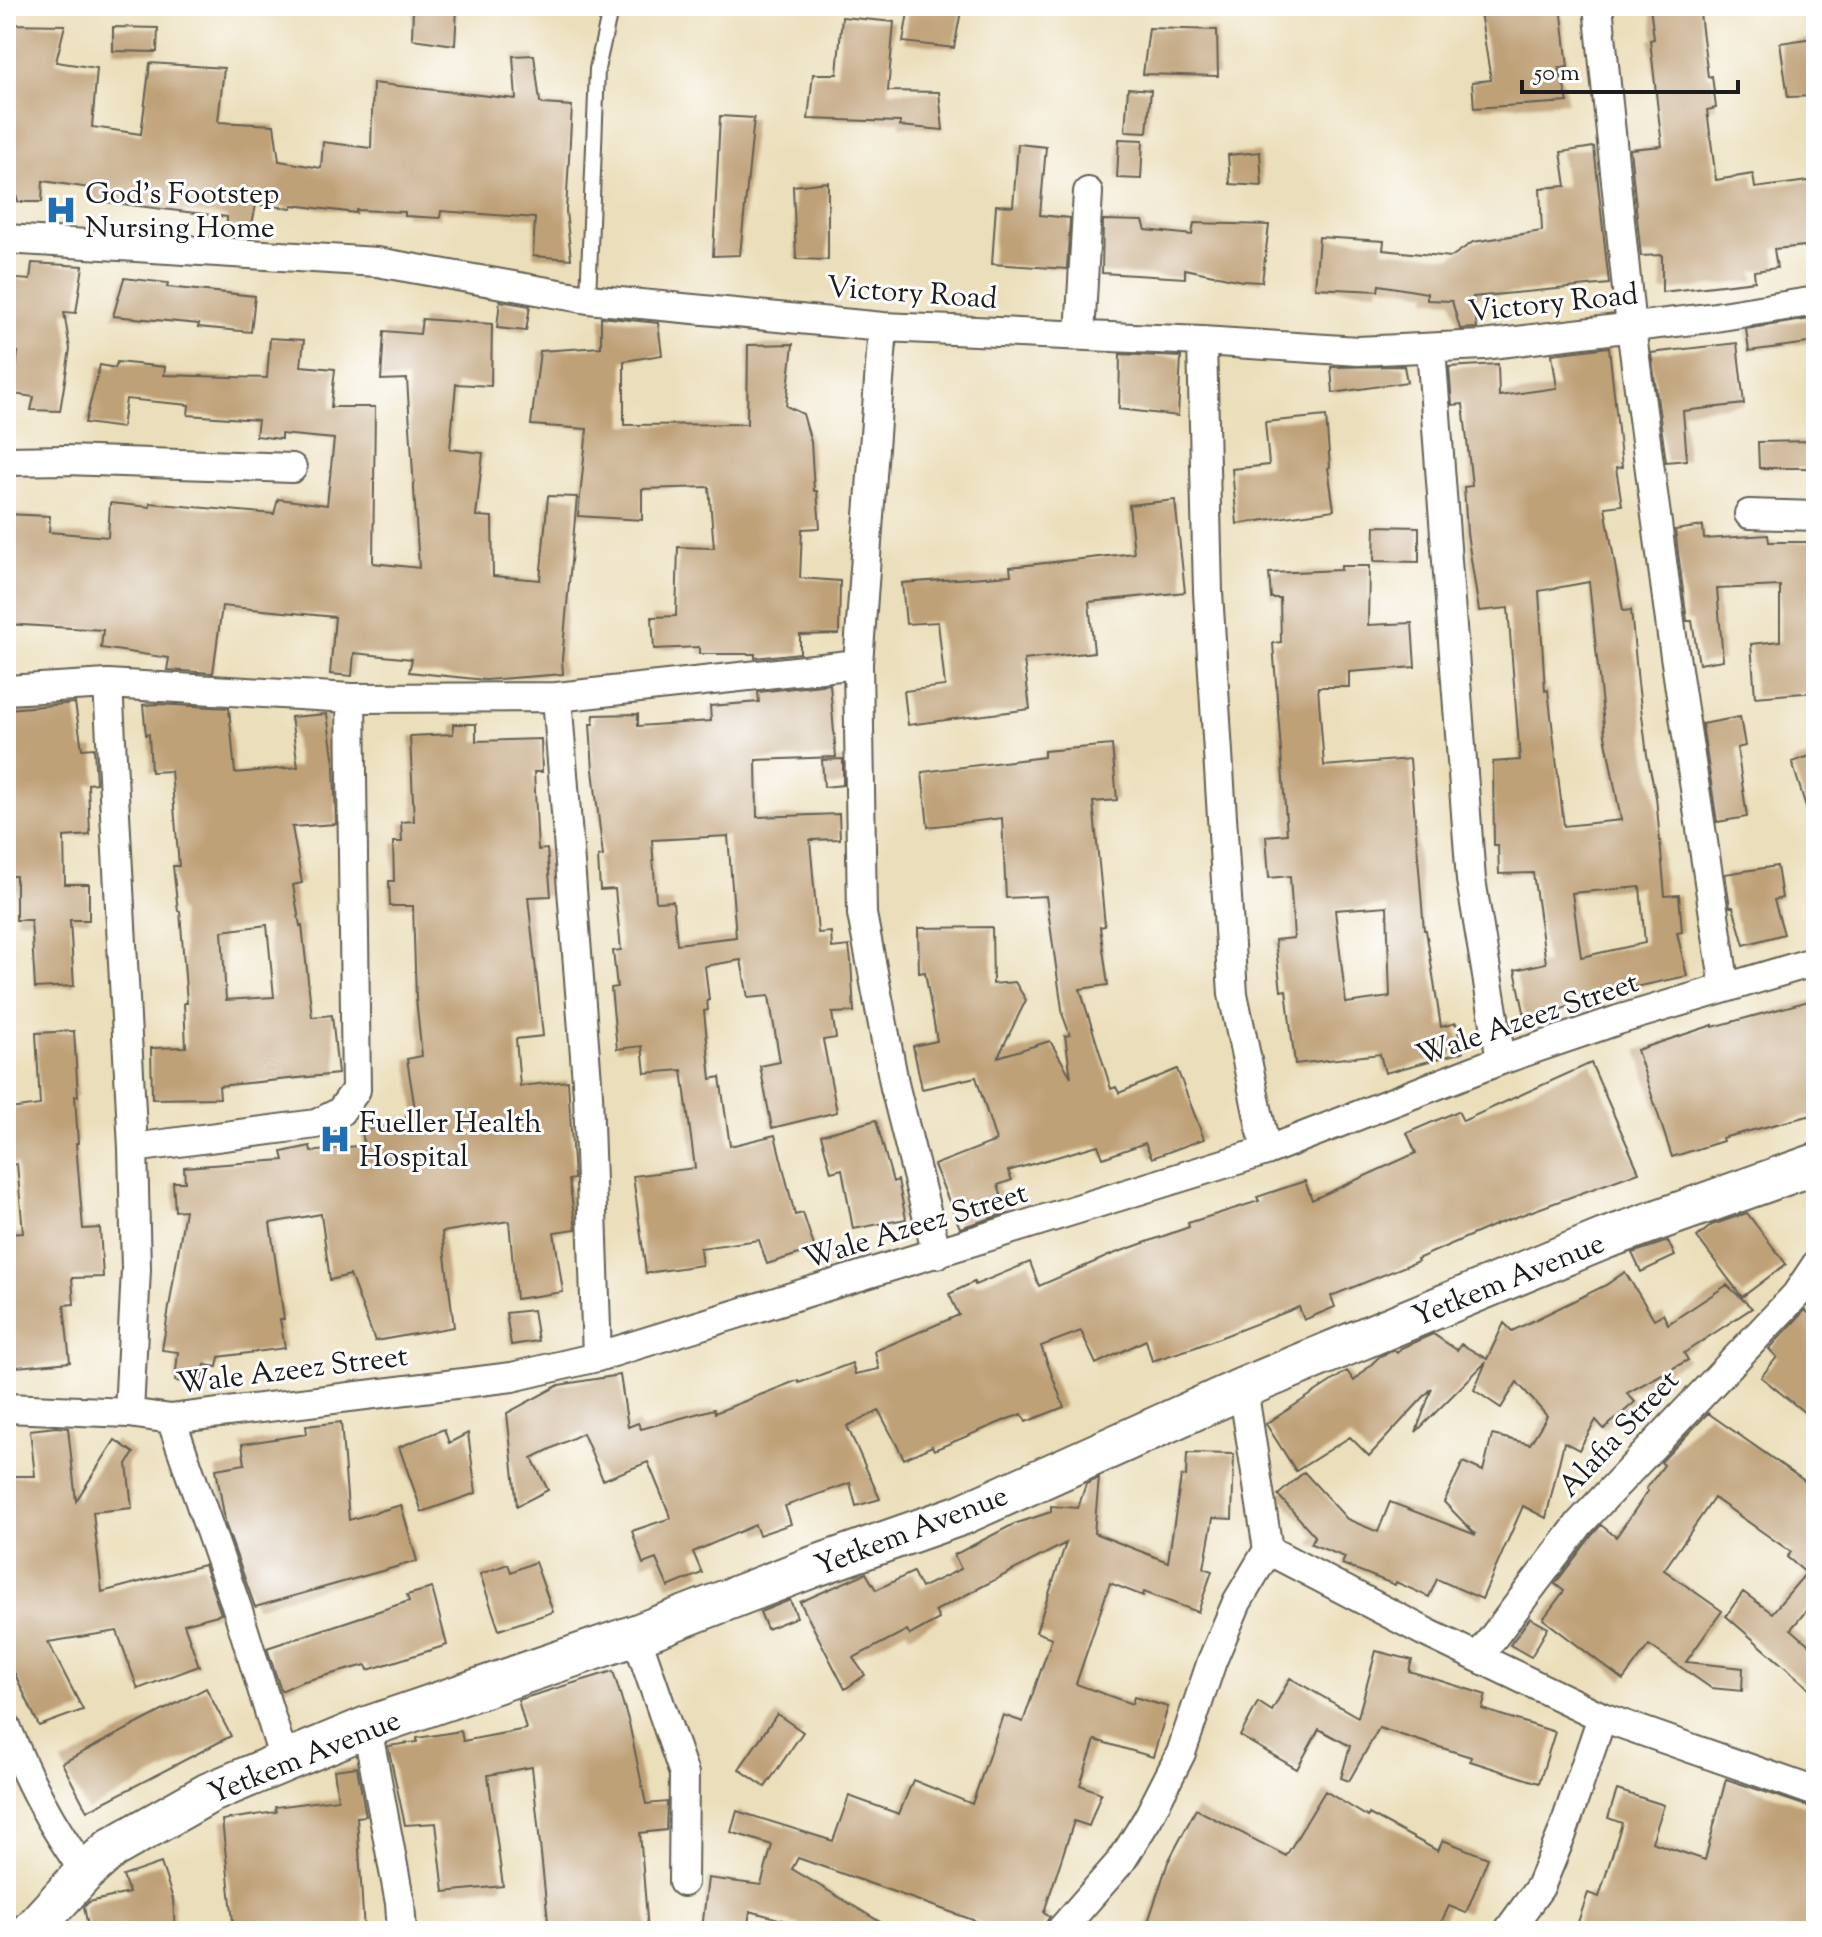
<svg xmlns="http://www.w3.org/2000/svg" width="1822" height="1937" font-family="'Sorts Mill Goudy',serif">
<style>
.building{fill:#bfa178;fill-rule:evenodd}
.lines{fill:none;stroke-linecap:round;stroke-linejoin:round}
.lane-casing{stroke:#646053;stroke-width:18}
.street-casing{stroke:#646053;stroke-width:32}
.secondary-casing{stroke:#646053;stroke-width:44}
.lane{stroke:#fff;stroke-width:14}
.street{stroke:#fff;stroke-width:28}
.secondary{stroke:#fff;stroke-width:40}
.labels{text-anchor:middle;stroke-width:6;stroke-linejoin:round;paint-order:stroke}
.poi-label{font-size:30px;fill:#1c1c1c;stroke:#fff;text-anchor:start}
.street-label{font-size:30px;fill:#1c1c1c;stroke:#fff}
</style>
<rect width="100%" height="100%" fill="#fff"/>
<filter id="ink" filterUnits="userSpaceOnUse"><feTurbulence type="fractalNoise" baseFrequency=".0125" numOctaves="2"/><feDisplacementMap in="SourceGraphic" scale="16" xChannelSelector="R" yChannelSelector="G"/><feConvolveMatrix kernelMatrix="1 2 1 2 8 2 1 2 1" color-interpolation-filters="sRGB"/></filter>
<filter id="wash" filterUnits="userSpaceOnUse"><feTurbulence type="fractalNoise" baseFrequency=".006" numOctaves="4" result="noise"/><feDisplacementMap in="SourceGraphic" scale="32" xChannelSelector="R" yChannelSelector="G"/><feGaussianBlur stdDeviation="1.8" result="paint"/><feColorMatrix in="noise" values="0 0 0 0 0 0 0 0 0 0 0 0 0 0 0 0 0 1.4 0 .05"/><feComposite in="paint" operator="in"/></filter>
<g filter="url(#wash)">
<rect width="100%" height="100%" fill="#ebdeba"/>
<g id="blocks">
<path class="building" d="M413,6L457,8L455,45L412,39Z
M909,6H962L954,48L903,42Z
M1479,6H1561L1568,67L1559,68L1568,102L1474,108L1472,82L1491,80Z
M1650,6H1699L1708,77L1712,76L1716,108L1707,110L1716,180L1753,174L1755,188L1816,180V245L1774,249L1777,268L1754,271L1755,281L1662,292V255L1641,256L1630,149L1662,146L1650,40L1654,39Z
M842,17L894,22L888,91L939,92L943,130L900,126V122L808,119L813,74H837Z
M6,24L65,25L56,62L97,68L92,127L141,134L150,63L224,68L218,122L274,125L279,161L321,168L323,142L371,148L373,83L516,99L513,56L534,55L540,102L543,104L572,106L566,211L571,259L533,256L535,218L441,211L440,218L405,216V212L356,210V213L292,205V208L256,205L251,229L227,226V217L89,200L90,188L43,181L42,202H18L16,195H6Z
M113,27L158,28L157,52L113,51Z
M1149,28L1217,30L1218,76L1143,74Z
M1813,38L1816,96L1788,97L1780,43Z
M1128,88L1151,90L1147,132L1125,131Z
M720,116L754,118L740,255L713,256Z
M1119,139L1143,140L1141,179L1117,178Z
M1018,144L1046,147L1040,215L1070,218L1067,269L992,264L996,205L1013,206Z
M1594,147L1609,284L1473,297L1477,328L1460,329L1452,301L1427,300V293L1379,285L1378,291L1315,288L1319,237L1384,241L1383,250L1451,257L1473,242L1542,231L1540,188L1566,186L1561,152Z
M1260,152L1262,186L1230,184L1228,155Z
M828,182V260L796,259L793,186Z
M1103,220L1143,221L1146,230L1192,235L1194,223L1269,225L1262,282L1242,281L1185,269V278L1102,273Z
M32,263L83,266L76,313L64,312L70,349L60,411L31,410L34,397L13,394L18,352H6V278L30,280Z
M124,278L168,283L167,287L255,296L251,332L198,327L199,324L113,316Z
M500,301L530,306L526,331L497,328Z
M601,317L658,323L662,355L624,361V425L747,424L748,345L793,344L786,406L803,414L811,442L814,491H817L820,528L802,529L800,578L840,581L839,634L800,635V653L755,658V654H699V647L654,649L652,617L676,616L678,547L714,548L709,487L642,489V520L578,516L587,429L531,425L540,351L601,347Z
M1816,318V342L1749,351L1746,329Z
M422,319L492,324L491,386L456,384L450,449L483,453L476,516L492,517L493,576L540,580L548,496L577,497L562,659L563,674L485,680L409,672L412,659L354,653L352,676L330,674L335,617L222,606L213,673L167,670L169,658L101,648L103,630L6,624V514L50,516L49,532L108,537L110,503L150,507V503L274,514L278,499L327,505L334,439L281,434V439L256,436L258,420L188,415L189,405L126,399L122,428L85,423L100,365L115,368L117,362L165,367L164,375L267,378L270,338L304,340L301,366L335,369L331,407H375L373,563L419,568L407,379L381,380L384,331L420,334Z
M1737,343L1744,404L1683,411L1687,460L1666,462L1651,353Z
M1609,347L1622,467L1616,468L1622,505L1605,507L1623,611L1631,610L1638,683L1647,755L1656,797L1665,896L1679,895L1682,932L1677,933L1687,976L1612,992L1526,1021L1515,970L1546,963L1533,873L1499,874L1498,845H1494L1493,762L1520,760L1508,608L1479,611L1467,533L1464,487L1472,486L1463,404L1452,405L1449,367L1498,364L1499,396L1557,388L1552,354ZM1589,582L1605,735L1621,820L1564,826L1548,690L1545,691L1539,591ZM1640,887L1645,943L1581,957L1572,893Z
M1120,354L1181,357L1178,416L1119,409Z
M1404,366L1407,382L1333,393L1331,367Z
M1326,416L1330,467L1328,468L1334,510L1237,524L1232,469L1269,465L1265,422Z
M1816,441V468H1759L1758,442Z
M1175,500L1185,592L1089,602L1094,652L1024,660L1030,709L908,725L904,691L945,686L938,622L906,624L902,583L1011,575L1010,567L1134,553L1129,505Z
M1375,526L1419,527V562L1374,561Z
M1703,526L1704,539L1768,535L1769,542H1816V692L1755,697L1751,644L1780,641V586L1717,589L1723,660L1699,664L1692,621H1687L1675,530Z
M1341,566H1369L1368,625L1412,623L1415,667L1349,672V687H1318L1324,766L1410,759L1424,930H1426L1441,1027L1456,1023L1463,1052L1385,1073L1380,1054L1295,1064L1286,990L1281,991L1275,940L1294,938L1290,876L1269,878L1266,836L1287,834L1273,643L1281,642L1280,598H1271L1269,573L1341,570ZM1387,906L1390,997L1346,1003L1335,910Z
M830,684L836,757L756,760L757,817L839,814L840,839L810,840L818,933L831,932L832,948L849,946L851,961L854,1012L832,1013L836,1038L823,1040L837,1112L772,1128L760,1066L780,1062L769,996L748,998L741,960L705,966L709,1000H707L708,1010L704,1011L711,1079L720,1077L730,1146L775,1135L795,1215L803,1213L815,1249L767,1264L759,1240L700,1248L702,1265L646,1273L633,1176L695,1168L682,1070L645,1073L642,1046L617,1049L611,988L617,987L613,951L621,950L615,889L600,890L598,857L603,856L593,770L590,724H593L594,715L638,714V726L711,721L710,706L759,702L758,692ZM728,836L736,937L677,944L673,901L656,902L652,840Z
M75,703L82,749L94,748L96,783L88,784L90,835L64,837L65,884H89V920H70L74,986L35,988L31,920H16V876H6V755H12L8,709Z
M157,704L229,708L235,773L298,767L291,717L327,714L334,763L336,824L292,827L302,883L293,885L300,926L302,925L312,1017L332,1015L338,1074L219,1086L220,1098L152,1099L151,1048L186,1047L184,1003H187L180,911H178L173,866H179L171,771L151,772L149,734L146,735L143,705ZM267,925L274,997L226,1000L222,931Z
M1740,717L1745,746L1737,748L1747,817L1717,822L1702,724Z
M453,724H476V741L541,739L542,772H534L538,850L547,849L551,896L528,897L543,1036L516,1039L520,1086L568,1081L574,1179L569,1180L576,1229L554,1232L563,1292L516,1299L509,1221L442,1232L454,1327L375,1341L350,1275L330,1280L321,1214L270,1223L284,1319H280L285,1348L219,1357L217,1367L205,1365L202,1385L175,1381L178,1352L162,1350L185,1210L175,1211L173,1182H185L184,1167L284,1160L282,1152L310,1146L311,1152L364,1145L362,1131L391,1125L390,1121L416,1116L407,1059L422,1056L416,999L413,906H390L389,881H394L393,842H402L401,822L414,821L410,736L453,734Z
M1112,745L1117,800L1093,802L1105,926L1100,927L1108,985L1080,989L1111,1089L1116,1087L1119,1093L1177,1069L1204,1139L1152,1158L1145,1143L1103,1158L1098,1145L1008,1171L1012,1180L998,1185L1007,1213L960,1228L934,1165L996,1141L976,1077L922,1089L913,1046L937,1041L925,972L919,973L918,928L992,927L993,984L1015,982L1026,1000L998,1057L1050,1041L1071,1077L1065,1036L1070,1035L1063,1016L1046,896L1006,898L1002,818L928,827L922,772L1044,757V751Z
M1816,754V822L1811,823L1792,762Z
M843,759V785L824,787L822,760Z
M1777,866L1782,898L1774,900L1784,934L1744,945L1733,907H1730L1725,874Z
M1816,999V1114L1722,1138L1723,1141L1672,1157L1637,1050L1713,1025V1027Z
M74,1031L78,1096H75L78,1143H76L83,1229L100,1228L103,1277L72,1278L74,1304L64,1305L70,1362L6,1368V1234L23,1233L17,1164L12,1165L9,1109L40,1105L36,1033Z
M1591,1063L1639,1172L1497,1224L1417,1259L1418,1261L1331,1296L1335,1307L1304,1320L1299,1307L1196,1347L1152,1361L1146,1340L1096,1364L1081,1331L1041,1346L1064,1407L1026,1422L1022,1414L1008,1419L934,1450L932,1446L904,1459L879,1411L847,1426L880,1499L856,1506L850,1483L785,1506L791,1524L759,1535L755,1525L693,1552L702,1573L668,1587L656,1559L643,1564L632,1531L671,1518L648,1462L603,1480L583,1433L532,1458L548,1490L517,1506L507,1413L559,1385L620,1375L628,1427L638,1423L641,1429L714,1409L715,1413L798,1380L799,1383L852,1363L855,1374L879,1369L875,1351L959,1315L949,1294L974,1282L975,1285L1030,1262L1039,1286L1113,1254L1189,1227L1188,1223L1259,1201L1257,1197L1305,1181L1312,1200L1416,1153L1407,1133L1458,1111L1463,1121Z
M876,1120L893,1182L898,1180L906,1219L853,1229L842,1169L831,1172L821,1135Z
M1747,1213L1786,1264L1742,1297L1697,1237L1712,1225Z
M1668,1241L1675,1256L1641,1272L1632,1253Z
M1625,1272L1654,1319L1663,1314L1668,1324L1727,1285L1752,1308L1684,1353L1688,1360L1627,1393L1635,1402L1604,1429L1596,1420L1579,1450L1564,1442L1546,1518L1523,1506L1482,1599L1437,1579L1429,1597L1396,1582L1395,1585L1342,1564L1345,1557L1311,1544L1315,1536L1278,1495L1304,1472L1347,1519L1378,1532L1390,1502L1476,1535L1444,1502L1463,1462L1483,1471L1492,1435L1530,1444L1547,1416L1517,1382L1501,1408L1474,1390L1486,1362L1416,1432L1432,1388L1369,1456L1350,1437L1296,1471L1266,1424L1347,1371L1354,1381L1380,1356L1394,1350L1397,1353L1401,1348L1433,1334L1457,1350L1461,1344L1487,1359L1504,1323L1512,1331L1606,1285Z
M533,1310L538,1341L511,1345L506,1313Z
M1805,1310L1816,1320V1422L1761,1377L1777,1357L1769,1349Z
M1708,1413L1816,1489V1599L1791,1629L1816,1651V1694L1726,1616L1743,1592L1772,1613L1806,1573L1787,1557L1791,1552L1714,1498L1664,1570L1722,1611L1686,1662L1743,1668L1742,1691L1711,1688L1649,1645L1623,1680L1543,1619L1564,1591L1555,1584L1593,1534L1601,1525L1616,1537L1648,1491L1646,1489L1664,1465L1661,1462Z
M341,1422L349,1520L401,1505L417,1561L255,1607L226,1526L216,1469L245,1464L242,1444L307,1434L306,1426Z
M56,1427L68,1428L76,1501L115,1440L134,1453L127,1464L132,1508L93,1512L102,1592L204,1565L221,1614L184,1624L199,1666L138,1689L117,1631L48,1642L83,1710L39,1726L6,1655V1476H35L30,1430Z
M444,1429L449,1443L468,1433L476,1493L422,1512L399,1447Z
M1187,1453L1234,1454L1232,1519L1213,1518L1204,1568L1212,1571L1198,1612L1144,1592L1143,1596L1110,1583L1076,1684L1132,1704L1134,1697L1168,1707L1153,1757L1095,1740L1080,1785L1101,1793L1089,1826L1074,1821L1044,1912L1050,1916L1041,1931H1004L798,1858L792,1869L895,1931H801L804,1926L750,1911L747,1931L702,1929L708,1878L761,1885L772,1845L731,1832L737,1811L833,1841L849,1796L899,1814L913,1780L972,1804L1003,1715L1023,1722L1052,1638L1036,1632L1066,1543L935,1611L939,1619L910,1635L907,1630L853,1658L865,1675L845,1689L800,1602L866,1573L876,1590L913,1572L921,1588L961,1569L954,1555L1014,1524L1051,1512V1506L1078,1508L1086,1484L1099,1478L1094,1533L1168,1562L1181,1477L1186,1476Z
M535,1562L553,1612L499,1630L480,1574L508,1564L511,1572Z
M432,1588L447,1645L368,1670L366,1665L301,1682L281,1691L267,1648L409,1601L407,1595Z
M790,1600L797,1617L767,1629L760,1612Z
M1530,1618L1548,1628L1531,1657L1510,1645Z
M1376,1651L1412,1660L1409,1671L1486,1695L1482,1709L1555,1732L1539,1783L1470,1761L1471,1757L1379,1728L1349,1781L1341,1778L1350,1746L1319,1729L1297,1769L1240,1736L1258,1702L1272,1711L1290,1678L1358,1717Z
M613,1671L629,1723L646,1804L667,1802L666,1830L640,1833L648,1931H549L532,1767L488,1775L503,1886L444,1892L436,1823L405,1825L388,1746L417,1742V1738L461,1731L463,1741L526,1729L518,1700Z
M206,1688L231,1736L87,1811L62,1763Z
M777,1714L803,1732L765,1787L739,1769Z
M357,1767L366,1816L357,1817L364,1931H318V1928L234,1931L222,1820L276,1812L275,1807L338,1799L334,1770Z
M1726,1779L1816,1809V1906L1807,1931H1575L1588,1893L1599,1897L1622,1823L1608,1818L1617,1790L1664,1805L1652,1842L1705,1860Z
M1325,1791L1368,1817L1369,1814L1438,1851L1443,1840L1488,1858L1466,1913L1449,1906L1437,1931H1145L1168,1862L1196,1809L1286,1856Z
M161,1863L173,1899L175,1931H89L84,1907L89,1902L129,1893L123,1876Z"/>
</g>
</g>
<g filter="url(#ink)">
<use href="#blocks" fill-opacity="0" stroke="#646053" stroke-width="2"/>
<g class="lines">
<defs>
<path id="lane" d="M588,299L597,69L611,6"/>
<path id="street" d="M1598,6L1631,328L1672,636L1725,988
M6,239L377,262L588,299L883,327L1202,341L1358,351L1483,345L1709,318L1816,301
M883,327L858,664L862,914L895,1088L937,1254
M1080,335L1088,192
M1202,341L1208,592L1233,994L1266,1151
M1431,348L1471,880L1501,1060
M6,461L65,460L292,468
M1749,514L1816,516
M108,684L133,1148L136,1269L129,1413
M6,690L108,684L351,698L557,697L588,1094L597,1357
M557,697L858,664
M133,1148L316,1124L340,1112L356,1090L351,698
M1243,1388L1268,1550L1427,1633L1602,1717L1816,1792
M6,1408L129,1413L171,1419L512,1377L597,1357L1266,1151L1501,1060L1618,1020L1816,961
M171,1419L238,1611L285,1763
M636,1635L684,1774L683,1882
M1479,1656L1580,1523L1796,1295L1816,1265
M6,1726C29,1782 49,1822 85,1872
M367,1727L400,1903L402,1931
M1060,1931L1122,1860L1148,1818L1181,1753L1212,1661L1237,1602L1268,1550
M1508,1931L1540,1887L1562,1834L1602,1717"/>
<path id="secondary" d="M31,1931L85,1872L112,1848L209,1793L367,1727L636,1635L810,1568L961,1515L1243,1388L1604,1239L1816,1164"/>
</defs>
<use href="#lane" class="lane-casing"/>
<use href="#street" class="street-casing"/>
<use href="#secondary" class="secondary-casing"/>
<use href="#lane" class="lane"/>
<use href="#street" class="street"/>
<use href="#secondary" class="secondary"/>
</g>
</g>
<defs>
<symbol id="hospital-bare" viewBox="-9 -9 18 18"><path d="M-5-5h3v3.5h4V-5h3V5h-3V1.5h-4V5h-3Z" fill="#1f6fb2" stroke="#fff" stroke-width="2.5" paint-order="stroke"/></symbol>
</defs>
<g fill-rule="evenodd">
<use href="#hospital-bare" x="39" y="188" width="44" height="44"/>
<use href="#hospital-bare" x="313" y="1117" width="44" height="44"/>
</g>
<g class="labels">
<g class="poi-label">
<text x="85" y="203">God's Footstep<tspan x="85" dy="34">Nursing Home</tspan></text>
<text x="359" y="1132">Fueller Health<tspan x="359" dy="34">Hospital</tspan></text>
</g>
<g class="street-label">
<text transform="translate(912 292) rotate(4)" y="10">Victory Road</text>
<text transform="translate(1553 302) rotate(-6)" y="10">Victory Road</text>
<text transform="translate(1527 1018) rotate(-19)" y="10">Wale Azeez Street</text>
<text transform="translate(915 1225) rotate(-17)" y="10">Wale Azeez Street</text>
<text transform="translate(1508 1279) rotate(-22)" y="10">Yetkem Avenue</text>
<text transform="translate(292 1369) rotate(-7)" y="10">Wale Azeez Street</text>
<text transform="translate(1618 1433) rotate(-47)" y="10">Alafia Street</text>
<text transform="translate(911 1530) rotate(-21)" y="10">Yetkem Avenue</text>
<text transform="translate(304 1756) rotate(-22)" y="10">Yetkem Avenue</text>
</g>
</g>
<rect width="1822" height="1937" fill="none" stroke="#fff" stroke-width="32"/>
<path d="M1522 80v12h216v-12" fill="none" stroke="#1c1c1c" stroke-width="4"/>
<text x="1534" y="80" font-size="24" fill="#1c1c1c" stroke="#ffffff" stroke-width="6" paint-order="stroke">50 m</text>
</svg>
